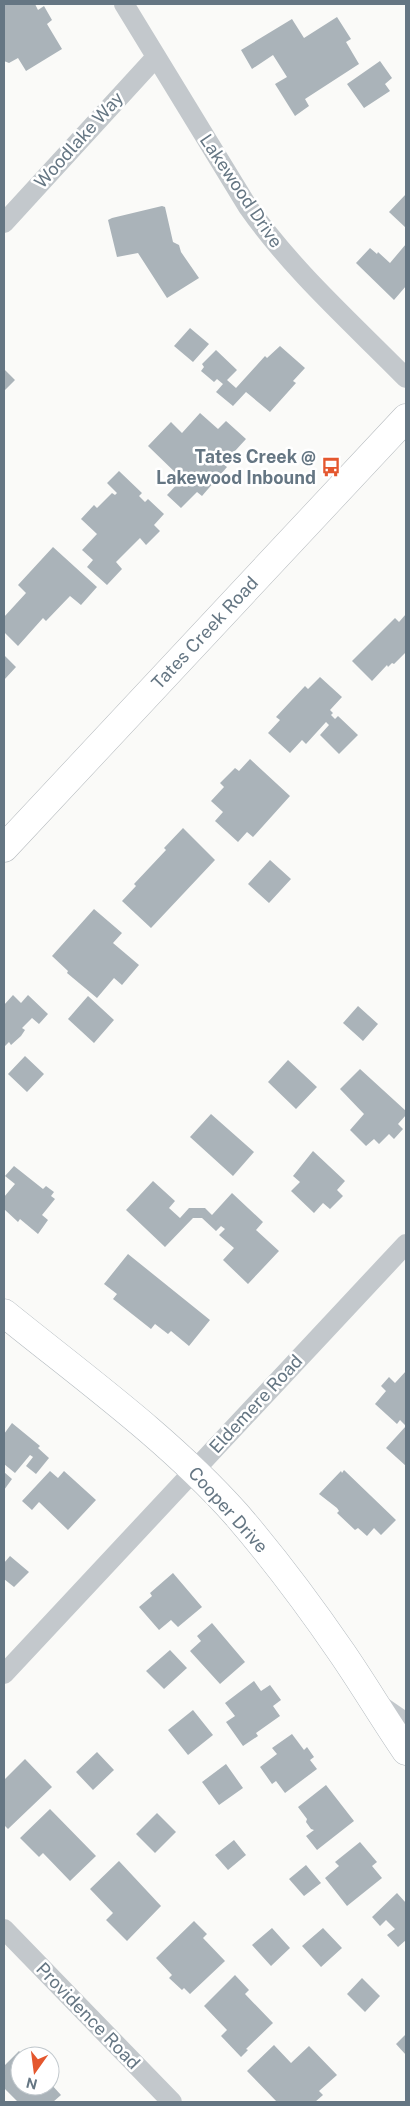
<svg xmlns="http://www.w3.org/2000/svg" width="410" height="2106" font-family="'Public Sans',sans-serif">
<style>
.building{fill:#aab3b9}
.lines{fill:none;stroke-linecap:round;stroke-linejoin:round}
.secondary-casing{stroke:#b3babf;stroke-width:29}
.primary-casing{stroke:#b5babe;stroke-width:29}
.minor{stroke:#c3c8cc;stroke-width:20}
.secondary{stroke:#fff;stroke-width:28}
.primary{stroke:#fff;stroke-width:28}
.labels{text-anchor:middle;stroke-width:5;stroke-linejoin:round;paint-order:stroke}
.street-label{font-size:18px;fill:#657683;stroke:#fff}
.poi-label{font-size:18px;font-weight:bold;fill:#657683;stroke:#fff;text-anchor:end}
</style>
<rect width="100%" height="100%" fill="#fafaf8"/>
<path class="building" d="M4,4H35L38,10L44,6L52,20L47,24L62,49L26,71L18,58L9,63L4,61Z
M337,17L351,39L346,42L359,64L305,99L309,106L295,116L275,84L287,77L273,55L252,69L241,50L292,19L304,38Z
M380,61L392,78L385,84L390,91L364,108L347,84Z
M406,194V228L389,212Z
M162,206L165,207L173,242L179,245L181,252L199,278L167,298L138,253L117,257L108,220L112,218Z
M406,244V286L394,300L356,263L370,248L377,254L378,252L390,263Z
M190,328L209,344L193,362L174,346Z
M280,346L305,368L293,381L296,383L270,412L246,392L233,406L216,392L223,384L217,379L214,382L201,371L204,367L202,364L216,350L237,370L227,380L236,388L265,356L267,358Z
M4,369L15,380L4,391Z
M200,413L218,429L226,421L246,439L223,464L227,467L202,496L197,492L181,508L167,495L182,479L148,446L171,422L182,433Z
M119,471L142,493L139,496L145,502L148,499L164,514L154,525L160,531L146,545L140,538L116,562L122,569L107,585L87,567L93,560L82,550L97,534L81,519L94,505L97,508L112,493L115,495L117,493L107,483Z
M53,547L97,587L81,605L70,596L46,621L43,618L18,646L4,632V617L26,593L18,585Z
M406,614V652L394,664L392,663L388,667L387,665L372,681L352,661L395,618L399,622Z
M4,655L16,667L4,680Z
M320,677L342,697L330,710L333,713L331,715L335,719L338,716L358,735L339,754L320,735L329,725L326,722L306,744L302,740L290,753L268,733L280,720L276,717L305,686L308,689Z
M250,759L290,796L253,837L247,832L238,842L215,821L223,812L211,801L224,787L220,783L235,768L239,771Z
M183,828L215,860L151,928L122,901L136,886L134,884L166,850L164,848Z
M270,860L291,879L269,903L248,884Z
M94,909L122,933L113,943L139,965L122,985L114,978L97,998L67,973L68,971L52,956Z
M13,995L21,1003L28,995L48,1014L39,1024L32,1018L22,1028L25,1030L21,1036L11,1045L9,1042L4,1047V1005Z
M88,996L114,1020L94,1043L68,1019Z
M358,1006L378,1024L363,1041L343,1023Z
M25,1056L44,1074L27,1092L8,1074Z
M288,1060L317,1087L296,1109L268,1082Z
M360,1069L406,1111V1115L398,1124L403,1129L394,1139L389,1134L379,1144L374,1139L366,1146L350,1130L364,1114L340,1089Z
M211,1114L254,1152L233,1176L190,1137Z
M313,1151L345,1181L337,1190L343,1196L330,1209L323,1203L314,1213L291,1191L300,1182L293,1176Z
M14,1166L43,1189L46,1186L54,1192L51,1196L55,1199L42,1215L48,1220L38,1234L20,1219L18,1222L4,1209V1197L15,1184L5,1176Z
M153,1181L175,1201L169,1208L180,1218L189,1208H205L212,1215L232,1193L263,1222L256,1230L279,1251L248,1284L223,1260L234,1248L219,1235L225,1229L221,1226L216,1231L202,1218H193L165,1247L126,1210Z
M128,1254L210,1320L189,1346L171,1331L168,1334L155,1324L151,1329L113,1299L117,1294L104,1284Z
M406,1371V1466L386,1448L406,1426L400,1420L397,1424L375,1404L386,1391L381,1386L389,1377L395,1383Z
M12,1423L40,1446L38,1448L49,1458L36,1474L26,1466L33,1457L30,1455L15,1473L4,1464V1434Z
M344,1470L396,1520L381,1535L374,1528L367,1536L358,1528L355,1530L337,1513L339,1511L337,1508L319,1494L341,1471L342,1473Z
M50,1471L58,1478L64,1471L96,1500L68,1530L39,1502L32,1510L22,1501Z
M4,1472L12,1479L4,1490Z
M10,1556L29,1572L14,1587L4,1579V1563Z
M173,1573L202,1607L178,1627L171,1620L159,1630L139,1607L152,1596L150,1593Z
M212,1623L245,1662L220,1684L190,1651L201,1641L197,1636Z
M170,1650L187,1668L164,1689L146,1671Z
M254,1681L261,1691L270,1685L281,1700L273,1706L280,1716L256,1733L258,1736L243,1746L226,1722L235,1716L225,1703Z
M193,1710L213,1735L188,1755L168,1730Z
M292,1734L304,1750L307,1747L314,1757L310,1760L317,1769L285,1793L276,1781L272,1784L260,1767L277,1754L272,1748Z
M97,1752L114,1770L93,1790L76,1772Z
M25,1759L52,1787L8,1829L4,1825V1780Z
M226,1764L243,1788L219,1805L202,1782Z
M326,1785L354,1821L317,1850L306,1836L314,1830L311,1829L306,1822L307,1819L298,1807Z
M50,1809L96,1856L70,1881L43,1853L39,1857L20,1838Z
M157,1813L176,1832L155,1853L136,1834Z
M234,1840L246,1855L228,1870L215,1855Z
M360,1842L377,1862L372,1866L382,1878L347,1906L325,1878L339,1866L335,1862Z
M119,1861L161,1906L127,1941L106,1920L113,1913L90,1889Z
M306,1865L321,1883L304,1896L289,1879Z
M397,1893L406,1903V1940L398,1947L387,1935L395,1929L386,1920L380,1926L372,1917Z
M194,1921L207,1934L203,1938L225,1961L190,1994L184,1988L182,1990L169,1978L172,1975L156,1958Z
M272,1928L290,1948L271,1966L252,1945Z
M323,1928L342,1948L321,1967L302,1946Z
M235,1975L249,1990L245,1994L273,2023L246,2049L248,2050L241,2057L221,2036L227,2030L204,2006Z
M362,1978L380,1996L365,2012L347,1994Z
M406,2034V2055L396,2044Z
M274,2045L291,2063L309,2046L337,2075L319,2091L323,2095L315,2102H277L247,2071Z
M19,2051L24,2056H20V2086H50V2083L61,2095L53,2102H18L4,2088V2066Z"/>
<g class="lines">
<defs>
<path id="secondary" d="M4,1313C83,1377 168,1438 236,1514C274,1558 309,1605 342,1653C364,1685 384,1719 406,1751"/>
<path id="primary" d="M4,848L406,418"/>
</defs>
<use href="#secondary" class="secondary-casing"/>
<use href="#primary" class="primary-casing"/>
<path class="minor" d="M124,4L248,207C293,271 352,323 406,378
M4,223L156,57
M4,1674L406,1244
M380,1705L406,1723
M4,1929L172,2102"/>
<use href="#secondary" class="secondary"/>
<use href="#primary" class="primary"/>
</g>
<defs>
<symbol id="bus-bare" viewBox="-9 -9 18 18"><path d="M-5-6H5V4H4V6H2V4H-2V6H-4V4H-5ZM-3.5-4V0h7V-4ZM-3.5 1.2v1.5H-2V1.2ZM2 1.2v1.5H3.5V1.2Z" fill="#e4572e" stroke="#fff" stroke-width="2.5" paint-order="stroke"/></symbol>
</defs>
<g fill-rule="evenodd">
<use href="#bus-bare" x="317" y="453" width="28" height="28"/>
</g>
<g class="labels">
<g class="street-label">
<text transform="translate(79 140) rotate(-48)" y="6">Woodlake Way</text>
<text transform="translate(241 191) rotate(56)" y="6">Lakewood Drive</text>
<text transform="translate(205 633) rotate(-47)" y="6">Tates Creek Road</text>
<text transform="translate(256 1404) rotate(-47)" y="6">Eldemere Road</text>
<text transform="translate(228 1510) rotate(48)" y="6">Cooper Drive</text>
<text transform="translate(88 2016) rotate(46)" y="6">Providence Road</text>
</g>
<g class="poi-label">
<text x="316" y="463">Tates Creek @<tspan x="316" dy="21">Lakewood Inbound</tspan></text>
</g>
</g>
<rect width="410" height="2106" fill="none" stroke="#657683" stroke-width="10"/>
<g transform="translate(35 2071) rotate(194)"><circle r="24" fill="#ffffff" stroke="#c1c8cd"/>
<path d="M0-4L9 19L0 12L-9 19Z" fill="#e4572e"/>
<text y="-8" font-size="14" font-weight="bold" text-anchor="middle" fill="#657683">N</text>
</g>
</svg>
